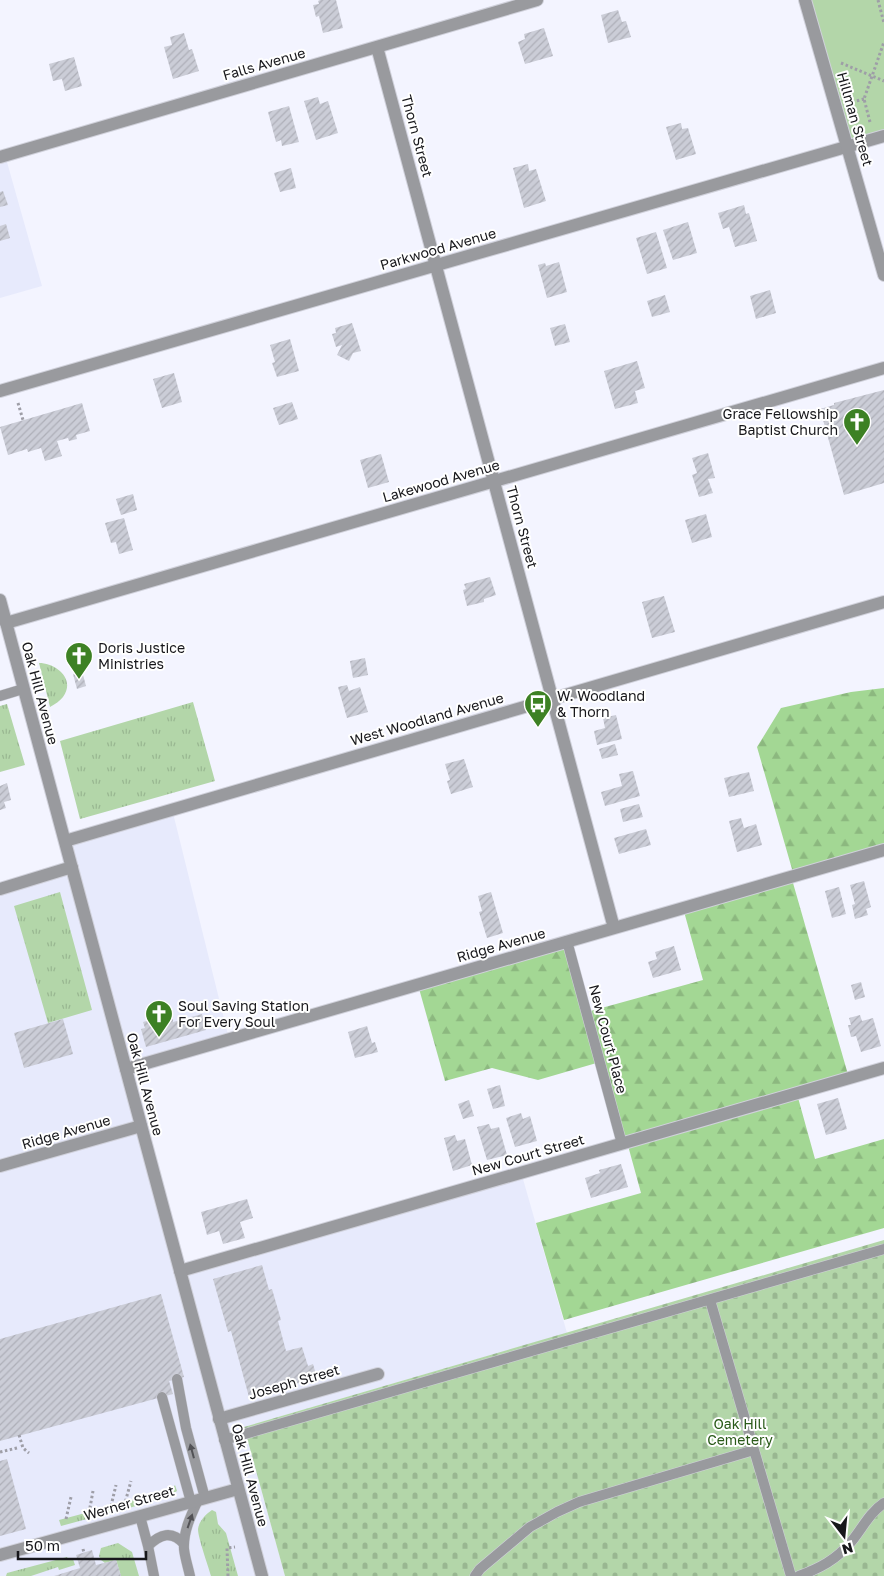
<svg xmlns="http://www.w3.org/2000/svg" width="884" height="1576" font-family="'Golos Text',sans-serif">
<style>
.built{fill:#e7eafc}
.grass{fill:url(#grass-tufts)}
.forest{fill:url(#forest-firs)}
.cemetery{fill:url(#cemetery-stones)}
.green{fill:#b3d6a9}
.building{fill:url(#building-hatch)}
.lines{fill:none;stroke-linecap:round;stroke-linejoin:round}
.service-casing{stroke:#d0d1db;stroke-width:11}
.minor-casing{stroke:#d0d1db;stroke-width:14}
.tertiary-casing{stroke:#d0d1db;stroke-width:14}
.path{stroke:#9e9ea7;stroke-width:3;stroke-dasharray:2.5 2.5;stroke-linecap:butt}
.service{stroke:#999a9e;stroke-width:10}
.minor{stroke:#999a9e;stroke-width:12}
.tertiary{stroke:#999a9e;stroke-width:12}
.oneway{fill:#525256}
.labels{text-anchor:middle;stroke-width:4;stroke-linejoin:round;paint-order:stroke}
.street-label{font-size:14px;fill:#17171b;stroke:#fff}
.poi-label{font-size:14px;fill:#17171b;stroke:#fff;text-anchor:start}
.park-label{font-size:14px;fill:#2a5a19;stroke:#fff}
</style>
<defs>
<pattern id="grass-tufts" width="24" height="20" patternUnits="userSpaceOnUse" patternTransform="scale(1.25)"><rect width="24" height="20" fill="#b3d6a9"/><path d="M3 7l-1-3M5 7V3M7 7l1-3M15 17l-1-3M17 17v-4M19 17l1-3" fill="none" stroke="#99b791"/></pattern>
<pattern id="forest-firs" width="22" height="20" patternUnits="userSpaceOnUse" patternTransform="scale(1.25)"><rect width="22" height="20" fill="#a3d794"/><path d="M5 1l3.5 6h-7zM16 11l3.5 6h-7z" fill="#8cb87f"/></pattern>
<pattern id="cemetery-stones" width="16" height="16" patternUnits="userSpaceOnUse" patternTransform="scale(1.25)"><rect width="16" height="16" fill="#b3d6a9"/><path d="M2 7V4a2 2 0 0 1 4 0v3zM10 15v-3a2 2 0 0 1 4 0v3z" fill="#99b791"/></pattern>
<pattern id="building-hatch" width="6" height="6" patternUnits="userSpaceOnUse" patternTransform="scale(1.25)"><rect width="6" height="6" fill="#cbcdd7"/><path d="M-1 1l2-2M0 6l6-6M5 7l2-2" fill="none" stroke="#aeafb8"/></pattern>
</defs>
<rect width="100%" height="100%" fill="#f3f4ff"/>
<path class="built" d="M5,155L42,286L0,298V157Z
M172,809L229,1039L126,1069L180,1270L521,1172L567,1333L244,1427L285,1576H0V889L71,867L65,841Z"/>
<path class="grass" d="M39,663C56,663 76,679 63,697C60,701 55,704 50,707Z
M193,702L215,781L80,819L60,741Z
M7,704L25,765L0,772V706Z
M60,892L92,1010L48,1023L14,906Z
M175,1485L177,1491L167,1497L129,1508L127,1502L171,1490Z
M123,1503L124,1509L61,1526L59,1520Z
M212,1510L216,1512L218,1524L226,1533L238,1576H211C208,1565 198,1538 198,1529C199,1521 206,1514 212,1510Z
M118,1543L132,1552L139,1576H121L116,1560L105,1563L101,1560L99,1556L101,1548Z
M67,1557L69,1560L73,1559L75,1565L59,1570L58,1567L31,1576H6L7,1573Z"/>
<path class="forest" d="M884,688V850L794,876L757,747L781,708L851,692Z
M791,876L849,1078L797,1094L815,1159L884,1139V1228L564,1320L536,1223L641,1193L627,1142L600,1062L538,1080L492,1068L445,1081L418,985L567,941L587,1012L703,980L683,908Z"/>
<path class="cemetery" d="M884,1240V1576H285L244,1427Z"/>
<path class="green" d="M805,0H884V136L847,146Z"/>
<path class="building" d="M320,0H336L343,28L323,33L319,16L316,17L313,5L319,4L318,1Z
M618,10L622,22L626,21L631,37L608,43L601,15Z
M544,28L553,56L525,64L518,42L525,39L524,34Z
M184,33L189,50L192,49L199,71L173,79L164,47L172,45L170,37Z
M74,57L82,86L65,91L62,79L53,81L49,64Z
M318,97L320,104L328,101L338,133L316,140L304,101Z
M289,106L299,142L282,146L281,140L276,142L268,112Z
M681,123L682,129L688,128L696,154L676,160L666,127Z
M528,164L529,171L536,169L546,201L524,208L513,168Z
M291,168L296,188L280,192L274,173Z
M3,191L8,205L0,207V192Z
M744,205L746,214L749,213L757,241L735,247L729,227L723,229L718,213Z
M688,222L697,253L673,260L663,230Z
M6,224L10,238L0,241V226Z
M656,232L667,268L647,274L636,238Z
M559,262L567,292L547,298L538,265L545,263L546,266Z
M770,290L776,313L756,319L750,296Z
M665,295L670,312L652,317L647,301Z
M352,323L361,351L353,353L349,361L337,355L342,345L336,347L332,334L336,333L335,328Z
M565,324L570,342L555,346L550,328Z
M290,339L299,371L277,377L272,363L275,362L270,345Z
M637,361L645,388L635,391L638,403L615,409L604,371Z
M174,373L182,402L162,408L153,379Z
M884,390V483L844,495L820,409L834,405V403Z
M292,402L298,419L279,425L273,408Z
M82,403L90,431L76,435L77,439L69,441L68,438L57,441L62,456L45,461L41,448L28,452L27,449L8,455L0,427Z
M708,453L715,478L708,479L713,493L699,497L692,475L697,473L692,458Z
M381,454L389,482L368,488L360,460Z
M133,494L137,510L121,515L116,499Z
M706,514L712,537L692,543L685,520Z
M124,518L133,550L119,554L116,542L111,543L105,523Z
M490,577L496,595L484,599V602L467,606L463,590L466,589L464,584Z
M664,596L675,632L652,638L642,602Z
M365,658L368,675L353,678L350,661Z
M82,671L86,686L77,689L73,674Z
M347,685L349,691L360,687L368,712L347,718L338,687Z
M616,715L622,739L597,745L594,731L605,728L603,718Z
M615,744L618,755L602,759L599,749Z
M464,759L473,787L451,794L447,781L450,780L445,764Z
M633,771L640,796L605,806L601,792L622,786L619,774Z
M749,772L754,791L729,797L724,778Z
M7,783L11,800L4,802L6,808L0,810V786Z
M639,804L643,817L623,822L620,809Z
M741,818L744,828L756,824L762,845L737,852L729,821Z
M646,829L651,845L619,854L614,838Z
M864,881L871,907L866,909L868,915L855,919L852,905L855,904L850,885Z
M839,887L846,914L832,918L825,891Z
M491,892L503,933L487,938L479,912L482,911L478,896Z
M674,946L681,970L653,978L648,962L657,959L655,952Z
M861,982L865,997L855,1000L851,985Z
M202,1014L206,1030L146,1047L141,1029L145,1028L143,1022L160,1017L161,1023L173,1019V1022Z
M860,1015L862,1021L873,1018L881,1046L861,1052L856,1036L851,1037L848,1025H851L849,1018Z
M63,1019L73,1054L24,1068L14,1033Z
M367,1026L372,1043L375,1042L378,1052L355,1058L348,1032Z
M500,1085L505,1106L493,1109L487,1089Z
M838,1098L847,1129L826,1135L817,1104Z
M469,1100L474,1116L463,1119L458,1104Z
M521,1113L523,1119L530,1116L537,1141L515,1147L506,1118Z
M489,1124L491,1129L499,1127L507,1155L487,1160L477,1127Z
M455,1135L457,1141L465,1139L472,1165L453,1171L444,1138Z
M621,1164L628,1187L591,1198L585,1178L600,1173L599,1170Z
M247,1199L253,1218L240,1222L245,1238L223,1244L219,1231L207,1235L201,1212Z
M262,1265L269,1290L272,1289L281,1320L278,1321L286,1351L302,1347L308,1366L313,1364L317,1378L249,1397L231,1331L228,1332L213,1279Z
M161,1294L184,1377L169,1381L173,1394L0,1441V1339Z
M7,1459L26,1529L0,1536V1461Z
M92,1550L96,1565L116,1560L121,1576H54L80,1568L76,1555Z"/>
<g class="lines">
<defs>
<path id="service" d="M0,696L23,689
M567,941L622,1144
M710,1300L791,1576
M177,1379L186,1428L205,1498
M162,1397L191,1502
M224,1440L884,1249
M140,1516L148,1546L154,1576
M148,1546C160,1534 172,1530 184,1544
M190,1576C188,1567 185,1558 184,1549C183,1532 191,1515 198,1500
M475,1576L480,1569L530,1527L557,1512L579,1502L754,1450
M799,1576C820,1568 836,1560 851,1542C862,1529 869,1513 884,1503"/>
<path id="minor" d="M377,47L614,928
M0,157L537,0
M0,391L884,136
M6,623L884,368
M126,1069L884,850
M0,1166L141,1126
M180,1271L884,1068
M219,1419L378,1374
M0,1555L238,1489"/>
<path id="tertiary" d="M805,0L884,275
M0,600C86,926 174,1251 262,1576
M65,841L884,602
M0,889L72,867"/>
</defs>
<use href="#service" class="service-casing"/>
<use href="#minor" class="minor-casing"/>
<use href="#tertiary" class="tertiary-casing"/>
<path class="path" d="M878,0L884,23
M841,63L884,81
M852,102L864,99
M870,122L864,99L884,42
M18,403L23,420
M19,1435L23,1448L29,1453
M0,1452L17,1448
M111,1506L116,1485
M126,1506L125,1503L131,1481
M89,1513L93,1491
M66,1519L71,1497
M83,1549L84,1553
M228,1576L227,1548L235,1547"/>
<use href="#service" class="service"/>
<use href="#minor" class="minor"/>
<use href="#tertiary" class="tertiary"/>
</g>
<defs><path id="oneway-solid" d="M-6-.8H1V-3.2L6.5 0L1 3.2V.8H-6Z" transform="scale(1.25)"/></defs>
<g class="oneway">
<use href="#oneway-solid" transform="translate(192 1451) rotate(-105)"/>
<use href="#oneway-solid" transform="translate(190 1521) rotate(-71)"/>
</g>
<defs>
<symbol id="church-pin" viewBox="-11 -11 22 30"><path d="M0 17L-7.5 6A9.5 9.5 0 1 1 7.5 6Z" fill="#3d8124" stroke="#fff"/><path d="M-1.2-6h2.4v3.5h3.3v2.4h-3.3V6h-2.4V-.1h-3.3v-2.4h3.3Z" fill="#fff"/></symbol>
<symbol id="bus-pin" viewBox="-11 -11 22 30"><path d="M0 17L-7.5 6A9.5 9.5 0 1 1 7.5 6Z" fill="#3d8124" stroke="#fff"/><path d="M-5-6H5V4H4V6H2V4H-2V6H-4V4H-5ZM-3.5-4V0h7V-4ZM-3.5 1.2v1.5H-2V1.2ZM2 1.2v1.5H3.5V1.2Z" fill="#fff"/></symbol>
</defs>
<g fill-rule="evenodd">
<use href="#church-pin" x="841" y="406" width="32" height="43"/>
<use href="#church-pin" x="63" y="640" width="32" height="43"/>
<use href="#bus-pin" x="522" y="688" width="32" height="43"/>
<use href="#church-pin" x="143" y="998" width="32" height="43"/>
</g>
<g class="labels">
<g class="street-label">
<text transform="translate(264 64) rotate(-16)" y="5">Falls Avenue</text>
<text transform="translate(855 119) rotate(74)" y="5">Hillman Street</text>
<text transform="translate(417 136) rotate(75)" y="5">Thorn Street</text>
<text transform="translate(438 249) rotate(-16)" y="5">Parkwood Avenue</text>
<text transform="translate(441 481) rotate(-16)" y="5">Lakewood Avenue</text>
<text transform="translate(522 527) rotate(75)" y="5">Thorn Street</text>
<text transform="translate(40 693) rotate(75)" y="5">Oak Hill Avenue</text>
<text transform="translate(427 719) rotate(-16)" y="5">West Woodland Avenue</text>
<text transform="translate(501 945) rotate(-16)" y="5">Ridge Avenue</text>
<text transform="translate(608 1039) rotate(75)" y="5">New Court Place</text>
<text transform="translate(145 1084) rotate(75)" y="5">Oak Hill Avenue</text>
<text transform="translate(66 1132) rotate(-16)" y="5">Ridge Avenue</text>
<text transform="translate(528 1155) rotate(-16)" y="5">New Court Street</text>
<text transform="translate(294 1382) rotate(-16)" y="5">Joseph Street</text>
<text transform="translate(250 1475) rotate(75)" y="5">Oak Hill Avenue</text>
<text transform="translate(129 1503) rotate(-16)" y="5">Werner Street</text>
</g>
<g class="poi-label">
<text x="838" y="419" text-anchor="end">Grace Fellowship<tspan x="838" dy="16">Baptist Church</tspan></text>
<text x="98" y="653">Doris Justice<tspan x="98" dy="16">Ministries</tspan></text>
<text x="557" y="701">W. Woodland<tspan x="557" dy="16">&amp; Thorn</tspan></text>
<text x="178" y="1011">Soul Saving Station<tspan x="178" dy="16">For Every Soul</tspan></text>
</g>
<g class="park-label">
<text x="740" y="1429">Oak Hill<tspan x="740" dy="16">Cemetery</tspan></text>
</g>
</g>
<g transform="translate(844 1536) rotate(164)" stroke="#ffffff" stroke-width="4" paint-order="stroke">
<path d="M0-4L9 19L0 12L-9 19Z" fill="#17171b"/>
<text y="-8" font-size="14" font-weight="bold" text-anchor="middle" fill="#17171b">N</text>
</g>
<path d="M18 1551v8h128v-8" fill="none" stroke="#17171b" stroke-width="2.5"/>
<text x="25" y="1551" font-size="15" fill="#17171b" stroke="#ffffff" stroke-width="4" paint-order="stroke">50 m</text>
</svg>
